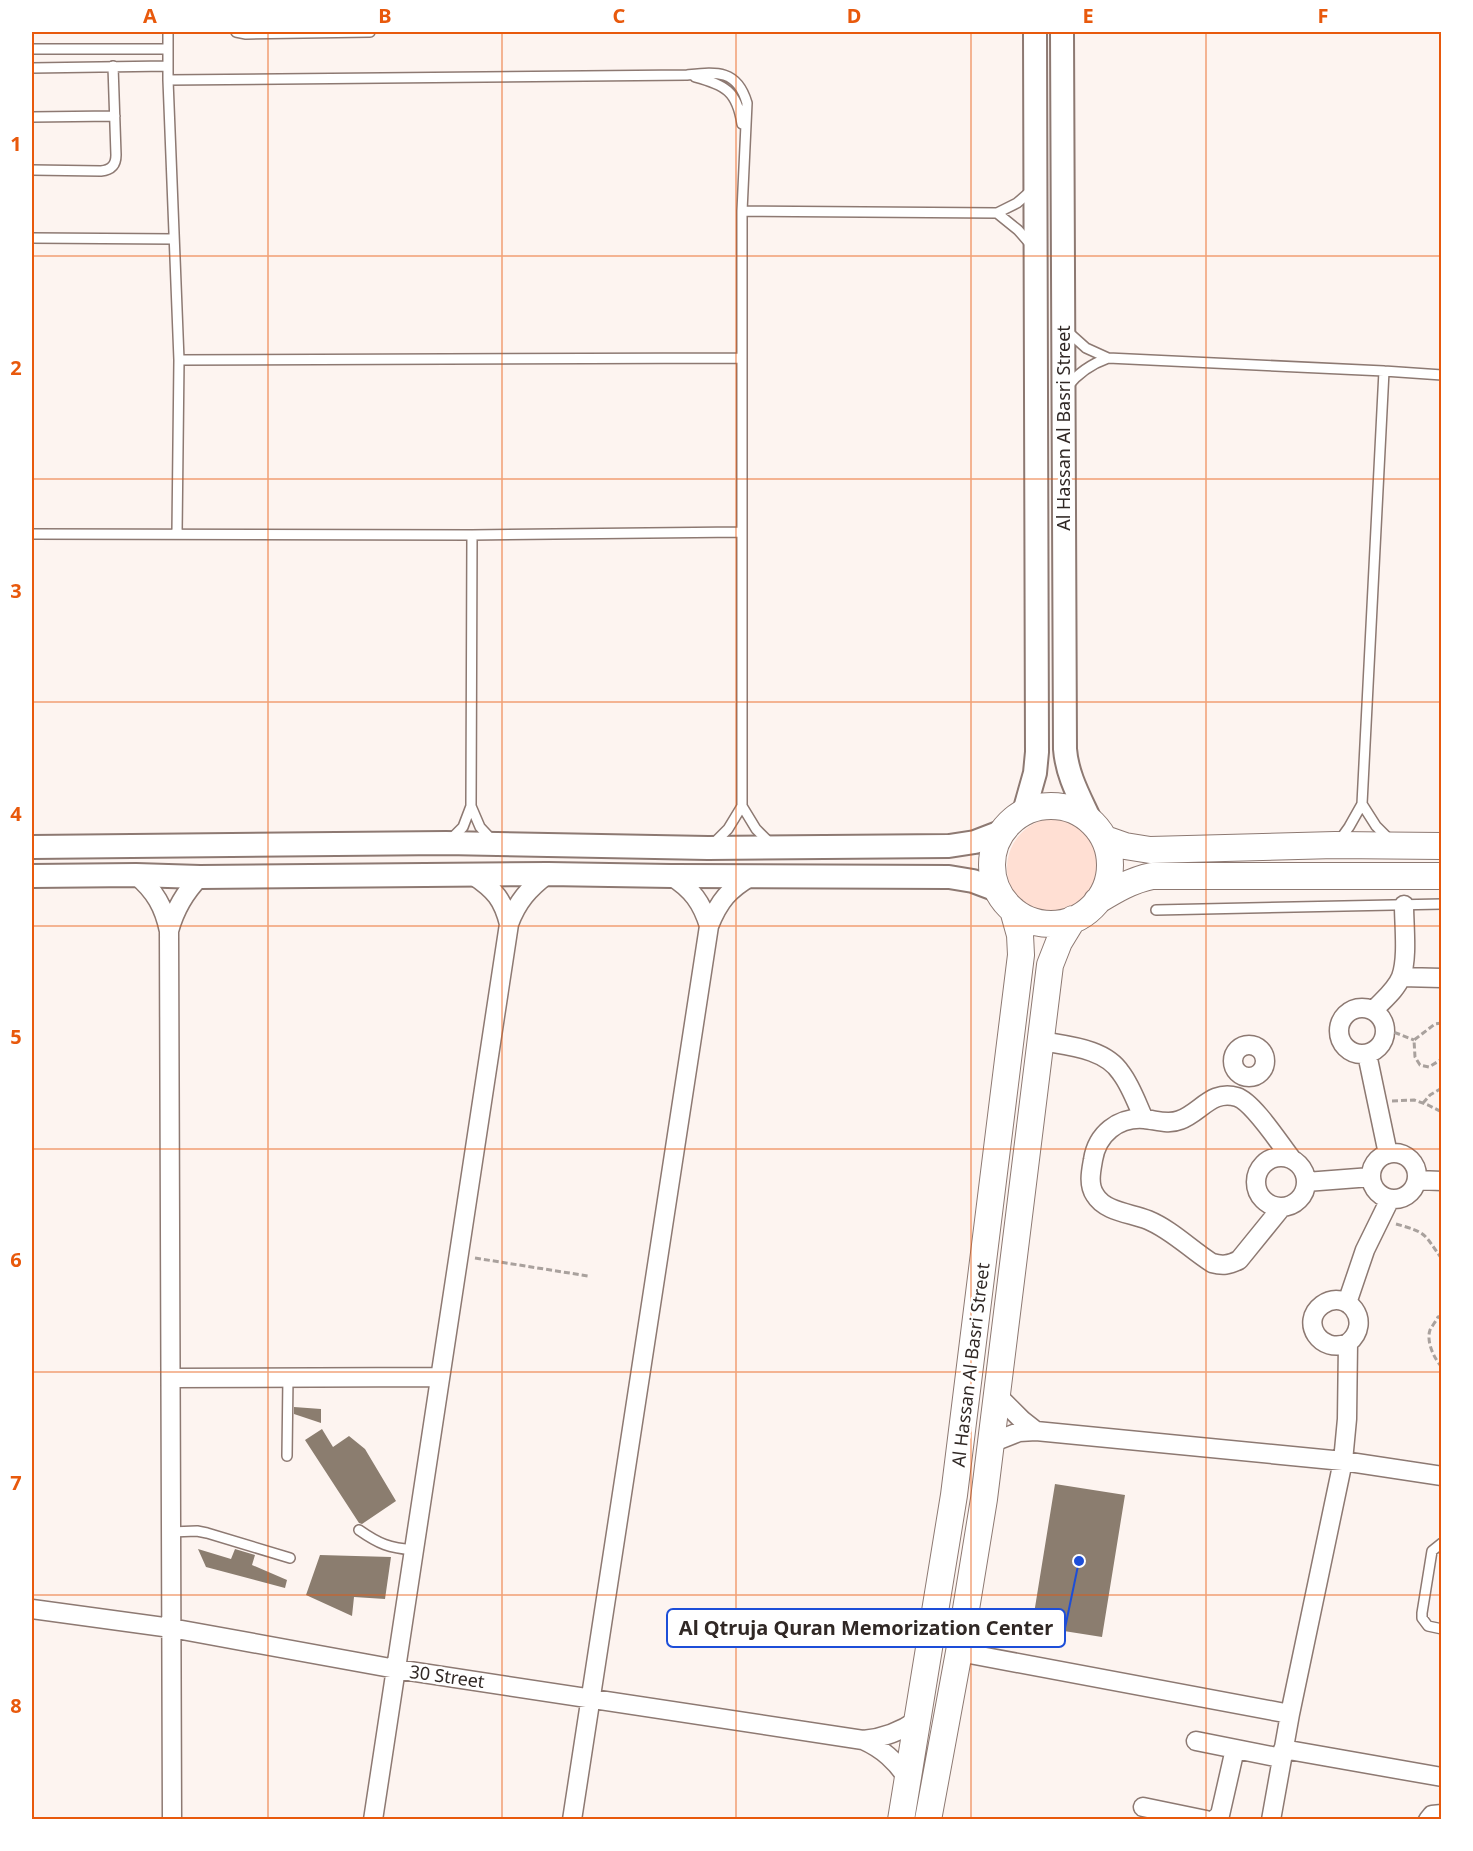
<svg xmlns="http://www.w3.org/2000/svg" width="1473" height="1851" font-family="'Noto Sans',sans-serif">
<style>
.green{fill:#ffdfd3}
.building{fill:#8b7d6f}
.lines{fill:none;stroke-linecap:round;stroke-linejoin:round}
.service-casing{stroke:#8d7972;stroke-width:12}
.minor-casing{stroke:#8d7972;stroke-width:21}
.tertiary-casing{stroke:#8d7972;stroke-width:26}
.secondary-casing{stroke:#8d7972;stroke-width:28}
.path{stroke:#a9a19d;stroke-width:3;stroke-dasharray:6 3;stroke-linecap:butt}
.service{stroke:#fff;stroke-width:9}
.minor{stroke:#fff;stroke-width:18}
.tertiary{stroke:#fff;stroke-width:22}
.secondary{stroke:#fff;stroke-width:26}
.grid{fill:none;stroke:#e8590c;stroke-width:1.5;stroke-opacity:0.55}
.labels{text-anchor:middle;stroke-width:5;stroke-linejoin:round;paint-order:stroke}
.street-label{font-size:18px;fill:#302825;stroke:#fff}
.leader{fill:none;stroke:#1d4ed8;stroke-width:2}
.callout-dot{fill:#1d4ed8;stroke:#fff;stroke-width:2}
.callout{fill:#fff;stroke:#1d4ed8;stroke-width:2}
.callout-label{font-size:20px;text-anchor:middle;font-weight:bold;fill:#302825}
.neatline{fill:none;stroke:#e8590c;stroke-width:2}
.grid-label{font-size:20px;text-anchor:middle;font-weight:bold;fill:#e8590c}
</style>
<rect width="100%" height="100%" fill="#fdf4f0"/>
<path class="green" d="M1007 868a50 50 0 1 1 100 0a50 50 0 1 1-100 0Z"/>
<path class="building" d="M294,1407L321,1409V1423L294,1414Z
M322,1429L333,1447L349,1436L365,1449L396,1501L362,1524L359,1523L305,1440Z
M1055,1484L1125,1495L1102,1637L1032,1626Z
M198,1549L231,1559L235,1549L255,1555L252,1565L287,1580L285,1588L206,1567Z
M320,1555L391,1557L385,1599L354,1597L352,1616L306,1595Z"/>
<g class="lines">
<defs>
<path id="service" d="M168,32V80L179,360L177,533
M236,32L246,34L370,32
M32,49H168
M32,68L168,66
M695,77C725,85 737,91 742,124
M168,80L687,75C716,72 737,69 747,103L742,211V806L756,829L770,843
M32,117L115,116
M32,170L101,171C111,170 116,165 116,155L113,66
M742,211L997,213L1017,203L1033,189
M997,213L1018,230L1032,246
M32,238L174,239
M1067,331L1086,348L1108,358L1384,371L1442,375
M179,360L742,358
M1067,387C1078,373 1091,364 1108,358
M32,534L472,535L741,532
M1362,804L1376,826L1390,840
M471,806L480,827L493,841
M450,840L463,827L471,806L472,535
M1339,841L1349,827L1362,804L1384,371
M713,844L728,829L742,806
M1156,910L1442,904
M287,1456L288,1377
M359,1530C379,1544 389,1548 414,1550
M171,1532L197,1531L207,1533L290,1558
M1442,1543L1432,1551L1422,1613V1618L1428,1626L1442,1629"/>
<path id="minor" d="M136,875C155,891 164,907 169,931L172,1820
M474,876C495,890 503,900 509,924
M671,876C692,889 702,903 709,926
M169,931C175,909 184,893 200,877
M1401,977L1442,978
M1339 1031a23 23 0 1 1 46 0a23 23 0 1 1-46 0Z
M1374,1010C1383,1000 1396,990 1401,977C1408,958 1404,926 1404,905
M1041,1041C1067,1046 1105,1048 1121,1073C1131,1086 1137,1104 1144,1119
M1233 1061a16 16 0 1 1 32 0a16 16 0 1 1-32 0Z
M1367,1054L1388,1154
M1371 1176a23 23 0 1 1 46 0a23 23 0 1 1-46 0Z
M1256 1182a25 25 0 1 1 50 0a25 25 0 1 1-50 0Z
M1417,1180L1442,1181
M1306,1182L1371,1177
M1282,1207L1239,1260C1229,1265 1223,1266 1212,1263C1190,1249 1172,1230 1148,1220C1131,1213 1105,1212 1095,1195C1088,1185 1091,1171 1093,1160C1097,1134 1118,1117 1144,1119C1156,1120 1168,1125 1180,1120C1200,1113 1212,1089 1237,1097C1253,1102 1280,1144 1291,1158
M1347,1303L1365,1250L1390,1199
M171,1378L440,1377
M997,1395L1022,1420L1036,1431
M991,1443L1019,1432L1036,1431L1343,1461L1442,1476
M32,1609L171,1628L396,1669L863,1740C883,1749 896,1761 908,1779
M959,1652L1290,1714
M863,1740C884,1738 900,1732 917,1720
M1196,1741L1281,1758
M1283,1749L1442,1777
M1143,1807L1206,1820
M373,1820L509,924C517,902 529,888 548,874
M572,1820L709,926C719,901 729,889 752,876
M1214,1820L1220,1815L1235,1749
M1271,1820L1290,1714L1343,1461L1347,1419L1348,1343C1374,1322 1347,1287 1322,1305C1299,1322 1321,1355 1348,1343
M1428,1820L1432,1815L1442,1814"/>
<path id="tertiary" d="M1062,32L1065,749C1067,775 1079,796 1090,820
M1024,812L1035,773L1037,752L1035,32
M32,847L446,843L708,848L949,846L975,842L1001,832
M32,876L136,875L200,877L548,874L671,876L949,877L973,881L997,890"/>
<path id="secondary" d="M992 865a59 59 0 1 1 118 0a59 59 0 1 1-118 0Z
M1105,839L1125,846L1150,850L1335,845L1442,846
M1097,901C1115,890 1132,880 1152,876H1442
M901,1820L954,1495L1021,955L1020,935L1013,910
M928,1820L959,1652L984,1499L1050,965L1059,942L1073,919"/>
</defs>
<use href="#service" class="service-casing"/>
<use href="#minor" class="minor-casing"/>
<use href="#tertiary" class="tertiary-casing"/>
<use href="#secondary" class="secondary-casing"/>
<path class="path" d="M1442,1023L1435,1024L1414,1040L1415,1057L1420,1065L1429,1067L1442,1059
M1386,1029L1414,1040
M1392,1101L1414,1100L1428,1105L1442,1112
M1423,1103L1430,1095L1442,1088
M1396,1224C1428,1233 1423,1233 1442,1259
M475,1258L588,1276
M1442,1316L1438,1317C1436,1321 1432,1326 1430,1330C1426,1341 1434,1359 1442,1367"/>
<use href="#service" class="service"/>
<use href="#minor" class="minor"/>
<use href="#tertiary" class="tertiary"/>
<use href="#secondary" class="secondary"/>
</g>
<path class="grid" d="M268,32V1820M502,32V1820M736,32V1820M971,32V1820M1206,32V1820M32,256H1442M32,479H1442M32,702H1442M32,926H1442M32,1149H1442M32,1372H1442M32,1595H1442"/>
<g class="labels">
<g class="street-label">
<text transform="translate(1064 428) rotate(-90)" y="6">Al Hassan Al Basri Street</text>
<text transform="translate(971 1365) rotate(-83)" y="6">Al Hassan Al Basri Street</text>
<text transform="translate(447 1677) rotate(8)" y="6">30 Street</text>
</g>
</g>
<path class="leader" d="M1079 1561L1065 1628"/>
<circle class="callout-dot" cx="1079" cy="1561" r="6"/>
<rect class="callout" x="667" y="1609" width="398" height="38" rx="6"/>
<g class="callout-label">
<text x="866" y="1635">Al Qtruja Quran Memorization Center</text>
</g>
<rect width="1473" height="1851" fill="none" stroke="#ffffff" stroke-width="66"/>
<rect x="33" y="33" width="1407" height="1785" class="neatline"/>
<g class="grid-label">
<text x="150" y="23">A</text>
<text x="385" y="23">B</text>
<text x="619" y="23">C</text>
<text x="854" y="23">D</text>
<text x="1088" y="23">E</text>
<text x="1323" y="23">F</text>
<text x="16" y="151">1</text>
<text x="16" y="375">2</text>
<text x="16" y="598">3</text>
<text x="16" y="821">4</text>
<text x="16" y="1044">5</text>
<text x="16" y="1267">6</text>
<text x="16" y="1490">7</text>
<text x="16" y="1713">8</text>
</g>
</svg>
